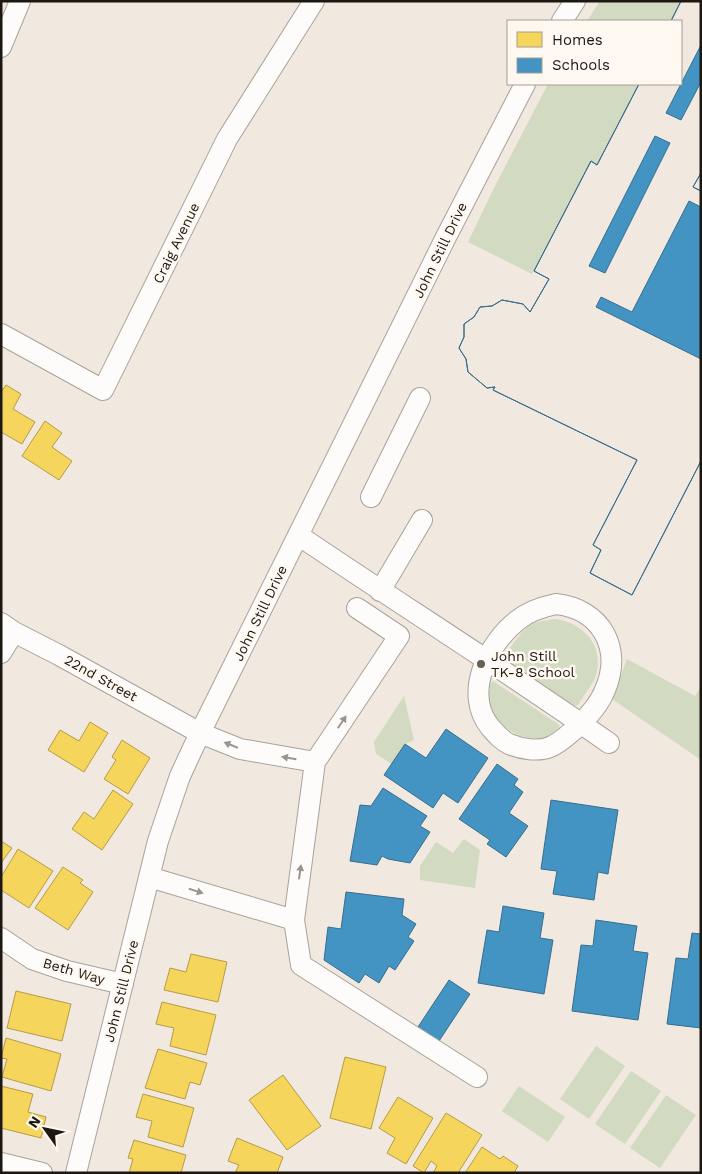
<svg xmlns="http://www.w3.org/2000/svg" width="702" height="1174" font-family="'Work Sans',sans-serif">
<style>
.green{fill:#d2dac1}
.homes{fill:#f6d55c;stroke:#b59c46}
.schools{fill:#4393c3;stroke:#376e8e;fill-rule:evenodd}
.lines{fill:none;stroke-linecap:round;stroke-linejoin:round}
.minor-casing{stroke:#a9a29b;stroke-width:22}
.minor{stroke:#fdfcfa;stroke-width:20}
.oneway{fill:#989591}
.poi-dot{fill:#676059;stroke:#fef8f1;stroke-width:2}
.labels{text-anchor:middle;stroke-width:5;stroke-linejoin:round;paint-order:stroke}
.street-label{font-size:14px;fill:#1c1711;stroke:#fef8f1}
.poi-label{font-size:14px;fill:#1c1711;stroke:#fef8f1;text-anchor:start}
</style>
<rect width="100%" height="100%" fill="#f1e8df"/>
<path class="green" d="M600,1H681L671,21H587Z
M548,84H639L597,165L591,161L532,274L468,242L494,188Z
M555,619C584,623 606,647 595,678C591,687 583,696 578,705L572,706L505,662C505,651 524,627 534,623C541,621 548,620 555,619Z
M627,659L695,696L701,686V760L612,699Z
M493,681L558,724L560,727C543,749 506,736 494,715C488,706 489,695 489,685Z
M404,696L414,740L405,744L392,764L376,754L374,742Z
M464,839L480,850L475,888L420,880V866L436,842L453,853Z
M596,1046L625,1066L589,1119L560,1099Z
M631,1071L661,1091L625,1144L595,1124Z
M519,1086L565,1117L548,1142L502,1111Z
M666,1095L696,1115L660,1168L630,1148Z"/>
<path class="homes" d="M6,385L21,394L13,409L35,422L22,444L1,432V392Z
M45,421L62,433L52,447L72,461L59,480L22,456Z
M90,722L108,733L84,772L48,750L60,730L79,741Z
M122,740L150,758L128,794L104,779L116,760L112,757Z
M113,790L133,804L102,850L72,829L84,812L94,819Z
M1,841L12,848L1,863Z
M18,849L53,871L29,908L1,890V877Z
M63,867L83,880L80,883L93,892L68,930L35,908Z
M191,954L227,962L218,1002L164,990L170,968L186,972Z
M16,991L71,1004L62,1041L7,1028Z
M162,1002L216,1015L206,1055L170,1046L174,1028L156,1024Z
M6,1038L61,1054L51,1091L2,1077L7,1059L1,1058Z
M158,1049L207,1063L200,1085L190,1082L185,1099L145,1088Z
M345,1057L386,1067L371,1129L330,1118Z
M283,1075L321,1126L287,1150L249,1100Z
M1,1086L33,1094L28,1112L46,1117L41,1138L1,1128Z
M143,1094L194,1108L183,1147L148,1137L152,1121L136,1117Z
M398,1097L433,1118L406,1164L387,1153L395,1138L379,1128Z
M446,1113L482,1135L458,1173H433L437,1166L431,1161L424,1173L413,1166Z
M237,1138L283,1157L277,1173H235L239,1165L228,1161Z
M134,1140L186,1155L181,1173H129L133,1159L128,1158Z
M482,1147L500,1159L503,1156L518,1166L514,1173H465Z"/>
<path class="schools" d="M681,1H701V45L666,113L681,120L701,82V173L693,187L701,191V207L689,201L632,312L601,297L596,307L701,359V461L632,595L590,573L601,550L593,545L637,460L493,390L495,387L487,388L468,372L466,359L459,348L464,337V324L474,317L480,307L492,306L502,300L523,304L530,312L549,279L534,271L591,161L597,165L639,84H681V21H671ZM655,136L670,143L605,273L589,266Z
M681,1H701V173L693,187L701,191V461L632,595L590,573L601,550L593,545L637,460L493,390L495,387L487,388L468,372L466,359L459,348L464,337V324L474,317L480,307L492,306L502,300L523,304L530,312L549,279L534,271L591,161L597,165L639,84H681V21H671Z
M446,729L488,758L458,803L443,793L433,808L384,775L405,744L426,758Z
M497,764L518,779L514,785L523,792L509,813L528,826L506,857L487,844L490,840L459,819Z
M383,788L427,816L420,826L430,832L410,863L388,859L382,856L377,865L350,861L360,805L371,806Z
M551,800L618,810L608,874L598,872L594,900L553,894L557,871L541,869Z
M346,892L404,899L402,915L416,924L408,937L414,941L395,970L389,966L379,983L365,974L359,983L324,960L328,927L341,929Z
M503,906L544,913L540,938L553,940L544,994L478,983L487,930L499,932Z
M596,920L637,926L633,951L648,953L638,1020L572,1011L581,945L593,946Z
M692,933L701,934V1028L667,1024L676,958L688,959Z
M449,980L470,994L439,1041L418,1027Z"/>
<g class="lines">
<defs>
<path id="minor" d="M562,21L575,1
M1,47L20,1
M1,334L103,390L227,139L314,1
M371,497L420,398
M298,535C401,605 507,671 609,743
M380,591L422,520
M556,604C601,609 623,648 605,690C599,705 586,719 575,729C567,736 560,743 550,747C538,752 521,749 509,744C501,740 496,734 490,727C463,693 488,643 518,620C529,611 542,607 556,604Z
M357,608L399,636L315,762L294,920L301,965L477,1077
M1,623L14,632L59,655L200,733L240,749L315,762
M1,653L14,632
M149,877L294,920
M1,938L32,959L67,971L123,984
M1,1163L42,1173
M76,1173L158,841L180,776L200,733L446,237L525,84"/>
</defs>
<use href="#minor" class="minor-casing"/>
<use href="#minor" class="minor"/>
</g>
<defs><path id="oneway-solid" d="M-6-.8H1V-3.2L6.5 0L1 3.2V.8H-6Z" transform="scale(1.25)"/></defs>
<g class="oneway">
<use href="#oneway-solid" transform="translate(342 722) rotate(-56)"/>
<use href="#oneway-solid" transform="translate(231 745) rotate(-158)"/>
<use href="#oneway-solid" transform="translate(289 758) rotate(-170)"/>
<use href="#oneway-solid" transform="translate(300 872) rotate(-82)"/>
<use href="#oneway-solid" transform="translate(196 891) rotate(17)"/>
</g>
<circle class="poi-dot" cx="481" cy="664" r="5"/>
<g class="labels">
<g class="street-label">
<text transform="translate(176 243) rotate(-64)" y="5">Craig Avenue</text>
<text transform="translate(440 250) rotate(-64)" y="5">John Still Drive</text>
<text transform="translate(260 613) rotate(-64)" y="5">John Still Drive</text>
<text transform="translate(101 678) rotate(29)" y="5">22nd Street</text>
<text transform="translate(74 971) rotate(16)" y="5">Beth Way</text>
<text transform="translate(121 991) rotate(-76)" y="5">John Still Drive</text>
</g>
<g class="poi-label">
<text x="491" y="661">John Still<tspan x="491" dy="16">TK-8 School</tspan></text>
</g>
</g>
<rect width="702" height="1174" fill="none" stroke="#1c1711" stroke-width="5"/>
<rect x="507" y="20" width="175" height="65" fill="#fef8f1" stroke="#a49e97"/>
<rect x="517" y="32" width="25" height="15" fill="#f6d55c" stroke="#a49e97"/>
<text x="552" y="45" font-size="15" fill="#1c1711">Homes</text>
<rect x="517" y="58" width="25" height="15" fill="#4393c3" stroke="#a49e97"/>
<text x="552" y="70" font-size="15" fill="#1c1711">Schools</text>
<g transform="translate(45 1129) rotate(303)" stroke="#fef8f1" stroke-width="4" paint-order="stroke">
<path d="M0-4L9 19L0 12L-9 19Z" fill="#1c1711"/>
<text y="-8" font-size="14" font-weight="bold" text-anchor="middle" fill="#1c1711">N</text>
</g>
</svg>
